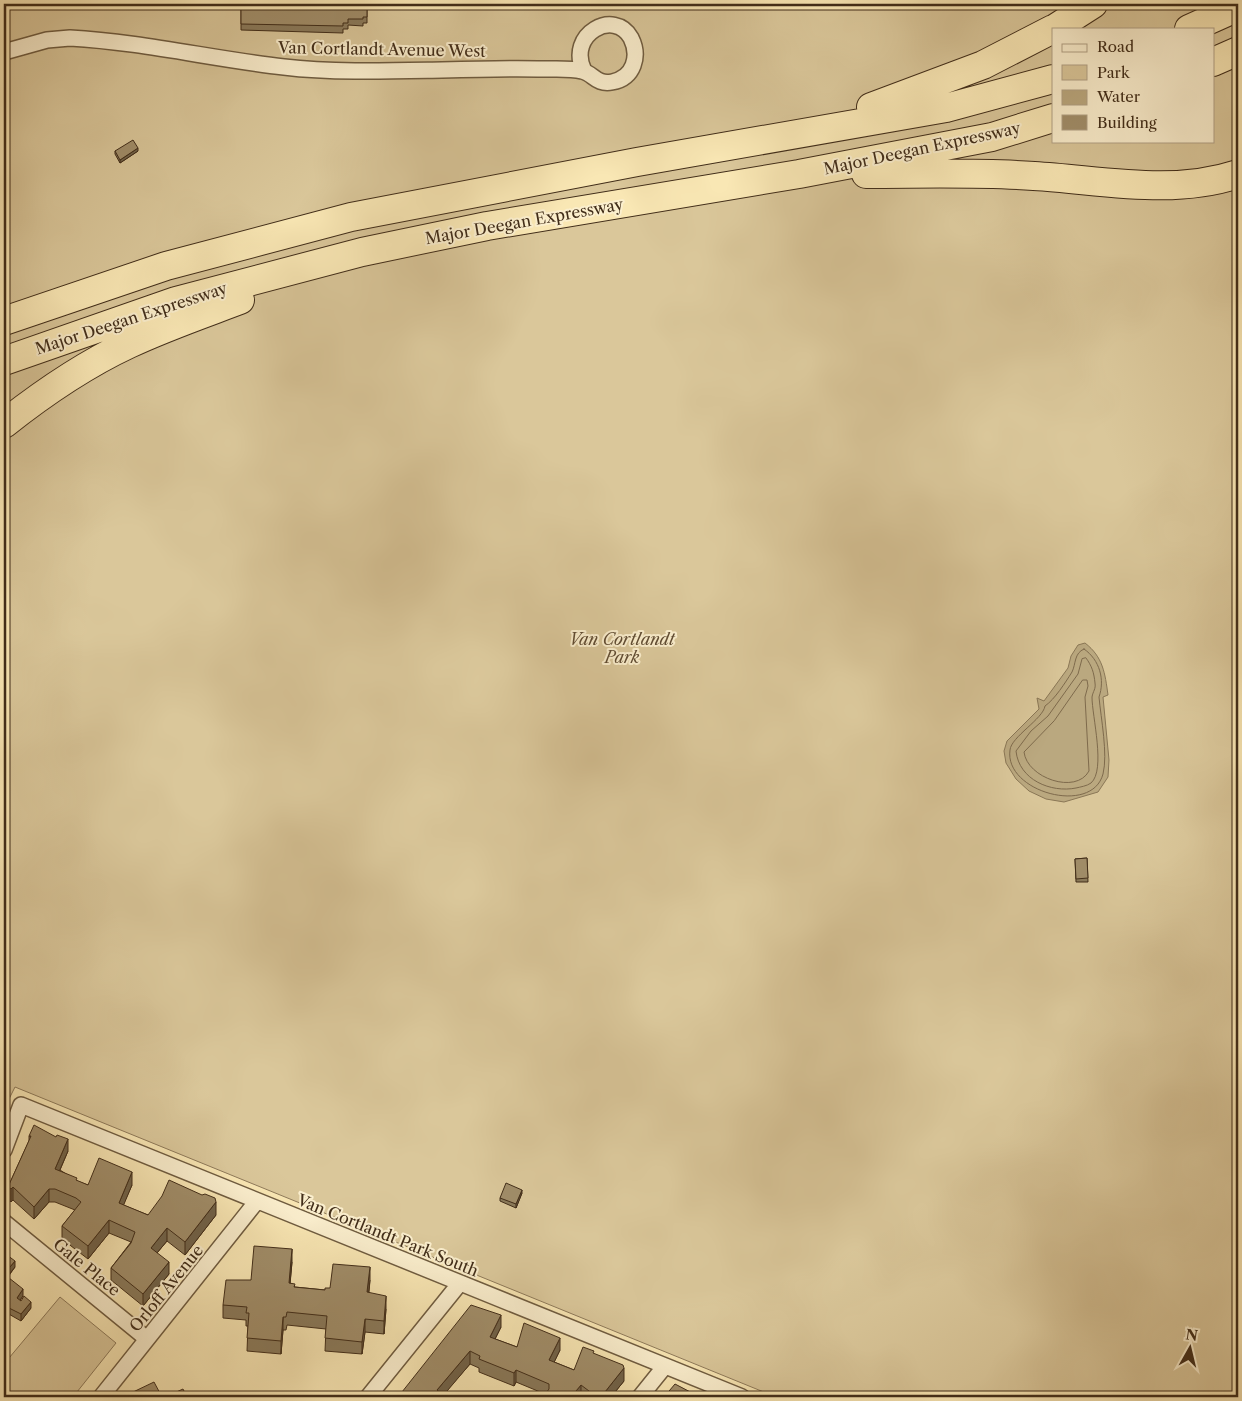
<svg xmlns="http://www.w3.org/2000/svg" width="1242" height="1401" font-family="'Libre Caslon Text',serif">
<style>
.green{fill:#dac79a;stroke:#8e7a5a;fill-rule:evenodd}
.water{fill:#baa87f;stroke:#8a7756}
.lines{fill:none;stroke-linecap:round;stroke-linejoin:round}
.shore{stroke:#7e6a4c;stroke-width:1}
.minor-casing{stroke:#6f5c40;stroke-width:18}
.motorway-casing{stroke:#412d19;stroke-width:30}
.minor{stroke:#fbefce;stroke-width:15}
.motorway{stroke:#f9e7b4;stroke-width:28}
.wall{fill:#8a7a5b;stroke:#412d19}
.shaded-wall{fill:#71634a;stroke:#412d19}
.building{fill:#a18e6a;stroke:#412d19}
.labels{text-anchor:middle;stroke-width:4;stroke-linejoin:round;paint-order:stroke}
.street-label{font-size:16px;fill:#412d19;stroke:#fbefce}
.park-label{font-size:16px;font-style:italic;fill:#604c33;stroke:#fbefce}
</style>
<rect width="100%" height="100%" fill="#f9e7b4"/>
<filter id="stains"><feTurbulence type="fractalNoise" baseFrequency=".004" numOctaves="4"/><feColorMatrix values="0 0 0 0 .2 0 0 0 0 .09 0 0 0 0 .02 0 0 0 .5 -.17"/></filter>
<radialGradient id="worn" r=".72"><stop offset=".6" stop-color="#630" stop-opacity="0"/><stop offset="1" stop-color="#630" stop-opacity=".3"/></radialGradient>
<path class="green" d="M4,4H1238V1397H776L15,1087L9,1099L4,1096ZM1053,29H1213V141H1053Z
M60,1297L116,1343L73,1397H4V1364Z"/>
<path class="water" d="M1085,643C1103,657 1105,673 1108,695L1103,697L1109,760L1108,777L1098,792L1064,802L1046,799L1029,791L1016,779L1006,763L1004,751L1007,741L1039,709L1037,698L1044,701L1068,668L1071,656L1078,645Z"/>
<g class="lines">
<path class="shore" d="M1084,649C1100,660 1105,680 1099,697C1101,719 1108,754 1103,774C1092,816 1004,792 1010,750C1011,737 1043,719 1045,706C1055,699 1065,683 1072,672C1076,664 1074,653 1084,649Z
M1086,658C1092,666 1094,673 1095,683C1096,689 1093,691 1092,697C1092,716 1106,770 1091,783C1087,786 1080,787 1076,788C1051,793 1019,780 1016,751L1031,731L1048,716L1078,674L1082,659Z
M1083,680H1087L1088,686L1085,697L1089,771C1076,795 1027,778 1024,752L1054,721Z"/>
<defs>
<path id="minor" d="M4,52L47,40L70,38C142,42 213,59 284,67C333,73 392,71 442,70C476,69 510,68 544,69C556,69 571,68 582,71C593,73 596,85 612,82C634,78 640,56 631,38C615,8 566,34 584,71
M4,1150L21,1105L742,1397
M4,1222L147,1339
M101,1397L257,1201
M368,1397L460,1283
M640,1397L665,1366"/>
<path id="motorway" d="M1054,29L1093,4
M1189,29L1238,7
M1213,62L1238,51
M871,107L983,65L1053,29
M866,174C922,174 978,172 1034,176C1102,180 1171,196 1238,174
M4,321L166,266L351,217L637,162L946,108L1053,79
M4,361L176,301L362,252L487,226L799,174L992,137L1053,118
M4,424C43,393 84,365 129,344C165,327 203,314 240,300"/>
</defs>
<use href="#minor" class="minor-casing"/>
<use href="#motorway" class="motorway-casing"/>
<use href="#minor" class="minor"/>
<use href="#motorway" class="motorway"/>
</g>
<path class="wall" d="M241,4H367V23H363V26L348,25V29H343V33L241,30Z
M115,151H138L120,163L115,154Z
M1087,858L1088,882H1076L1075,859Z
M29,1136L68,1151L60,1170L77,1181L88,1185H132L123,1205L148,1215H216L185,1255L167,1241L157,1253L169,1274L143,1306L111,1280V1268L131,1242L109,1233L88,1259L62,1239V1226L75,1210L55,1202H49L34,1219L13,1200L11,1202L8,1199V1187L29,1141Z
M522,1193L516,1208L500,1201V1198Z
M4,1259L15,1267L8,1277L23,1296L20,1300L31,1308L21,1321L7,1313L4,1317Z
M292,1262L290,1283L295,1287L325,1290L370,1280L369,1292L386,1309L384,1334L365,1332L362,1354L325,1351L326,1329L287,1325L286,1330H283L281,1354L247,1351L248,1326H246V1320L223,1318V1305L251,1280Z
M501,1327L495,1339L517,1347L560,1350L554,1362L574,1370L594,1354L624,1381L611,1397H543L545,1394L516,1382L514,1386L479,1372V1368L470,1364L443,1395L398,1397Z"/>
<path class="shaded-wall" d="M138,148V151L120,163V160Z
M68,1139V1151L55,1181V1169Z
M132,1172V1185L119,1216V1203Z
M13,1187V1200L11,1202V1189Z
M49,1189V1202L34,1219V1207Z
M522,1190V1193L516,1208V1204Z
M216,1202V1215L185,1255V1242Z
M109,1220V1233L88,1259V1246Z
M167,1228V1241L151,1260V1248Z
M292,1249V1262L289,1296V1283Z
M15,1261V1267L4,1281V1274Z
M169,1262V1274L143,1306V1294Z
M370,1267V1280L367,1305V1292Z
M23,1289V1296L17,1304V1298Z
M386,1296V1309L384,1334V1321Z
M31,1302V1308L21,1321V1314Z
M7,1307V1313L4,1317V1311Z
M501,1315V1327L490,1349V1337Z
M283,1317V1330L281,1354V1341Z
M365,1319V1332L362,1354V1342Z
M560,1338V1350L549,1373V1360Z
M470,1351V1364L442,1397L437,1390Z
M624,1368V1381L611,1397H601Z
M516,1370V1382L514,1386V1373Z
M581,1385V1397H571Z"/>
<path class="building" d="M241,4H367V17H363V19H348V23H343V26L241,24Z
M133,140L138,148L120,160L115,151Z
M1087,858L1088,878L1076,879L1075,859Z
M34,1125L56,1137L57,1135L68,1139L55,1169L77,1178L76,1180L88,1185L99,1158L132,1172L119,1203L148,1215L162,1196L169,1180L202,1195L205,1194L215,1198L216,1202L185,1242L167,1228L151,1248L169,1262L143,1294L111,1268L131,1243L135,1232L109,1220L88,1246L62,1226L81,1202L76,1198L55,1189H49L34,1207L13,1187L11,1189L8,1187L31,1136H29Z
M506,1183L522,1190L516,1204L500,1198Z
M254,1246L292,1249L289,1283L295,1284L294,1287L325,1290V1288H330L333,1264L370,1267L367,1292L386,1296L384,1321L365,1319L362,1342L325,1338L327,1316L287,1312L286,1317H283L281,1341L247,1338L249,1313H246L247,1307L223,1305L226,1280H251Z
M7,1255L15,1261L4,1274L23,1289L17,1298L21,1301L24,1296L31,1302L21,1314L7,1307L4,1311V1259Z
M471,1305L501,1315L490,1337L517,1347L524,1323L560,1338L549,1360L574,1370L583,1347L594,1351L593,1353L623,1365L624,1368L601,1397H597L581,1385L571,1397H543L549,1389V1384L516,1370L514,1373L479,1359L480,1356L470,1351L437,1390L445,1397H398Z
M154,1382L162,1397H133L131,1393Z
M675,1384L698,1396L699,1394L706,1397H664Z
M183,1389L187,1397H165Z"/>
<g class="labels">
<g class="street-label">
<text transform="translate(382 49) rotate(1)" y="6">Van Cortlandt Avenue West</text>
<text transform="translate(922 148) rotate(-12)" y="6">Major Deegan Expressway</text>
<text transform="translate(524 221) rotate(-10)" y="6">Major Deegan Expressway</text>
<text transform="translate(131 318) rotate(-18)" y="6">Major Deegan Expressway</text>
<text transform="translate(388 1235) rotate(22)" y="6">Van Cortlandt Park South</text>
<text transform="translate(87 1267) rotate(39)" y="6">Gale Place</text>
<text transform="translate(166 1288) rotate(-51)" y="6">Orloff Avenue</text>
</g>
<g class="park-label">
<text x="622" y="645">Van Cortlandt<tspan x="622" dy="18">Park</tspan></text>
</g>
</g>
<rect width="1242" height="1401" fill="none" stroke="#f9e7b4" stroke-width="20"/>
<rect x="5" y="5" width="1232" height="1391" fill="none" stroke="#412d19" stroke-width="2.5"/>
<rect x="10" y="10" width="1222" height="1381" fill="none" stroke="#412d19"/>
<rect x="1052" y="28" width="162" height="115" fill="#fbefce" stroke="#b1a186"/>
<rect x="1062" y="44" width="25" height="8" fill="#fbefce" stroke="#b1a186"/>
<text x="1097" y="52" font-size="15" fill="#412d19">Road</text>
<rect x="1062" y="65" width="25" height="15" fill="#dac79a" stroke="#b1a186"/>
<text x="1097" y="78" font-size="15" fill="#412d19">Park</text>
<rect x="1062" y="90" width="25" height="15" fill="#baa87f" stroke="#b1a186"/>
<text x="1097" y="102" font-size="15" fill="#412d19">Water</text>
<rect x="1062" y="115" width="25" height="15" fill="#a18e6a" stroke="#b1a186"/>
<text x="1097" y="128" font-size="15" fill="#412d19">Building</text>
<g transform="translate(1190 1348) rotate(8)" stroke="#fbefce" stroke-width="4" paint-order="stroke">
<path d="M0-4L9 19L0 12L-9 19Z" fill="#412d19"/>
<text y="-8" font-size="14" font-weight="bold" text-anchor="middle" fill="#412d19">N</text>
</g>
<rect width="100%" height="100%" filter="url(#stains)"/>
<rect width="100%" height="100%" fill="url(#worn)"/>
</svg>
